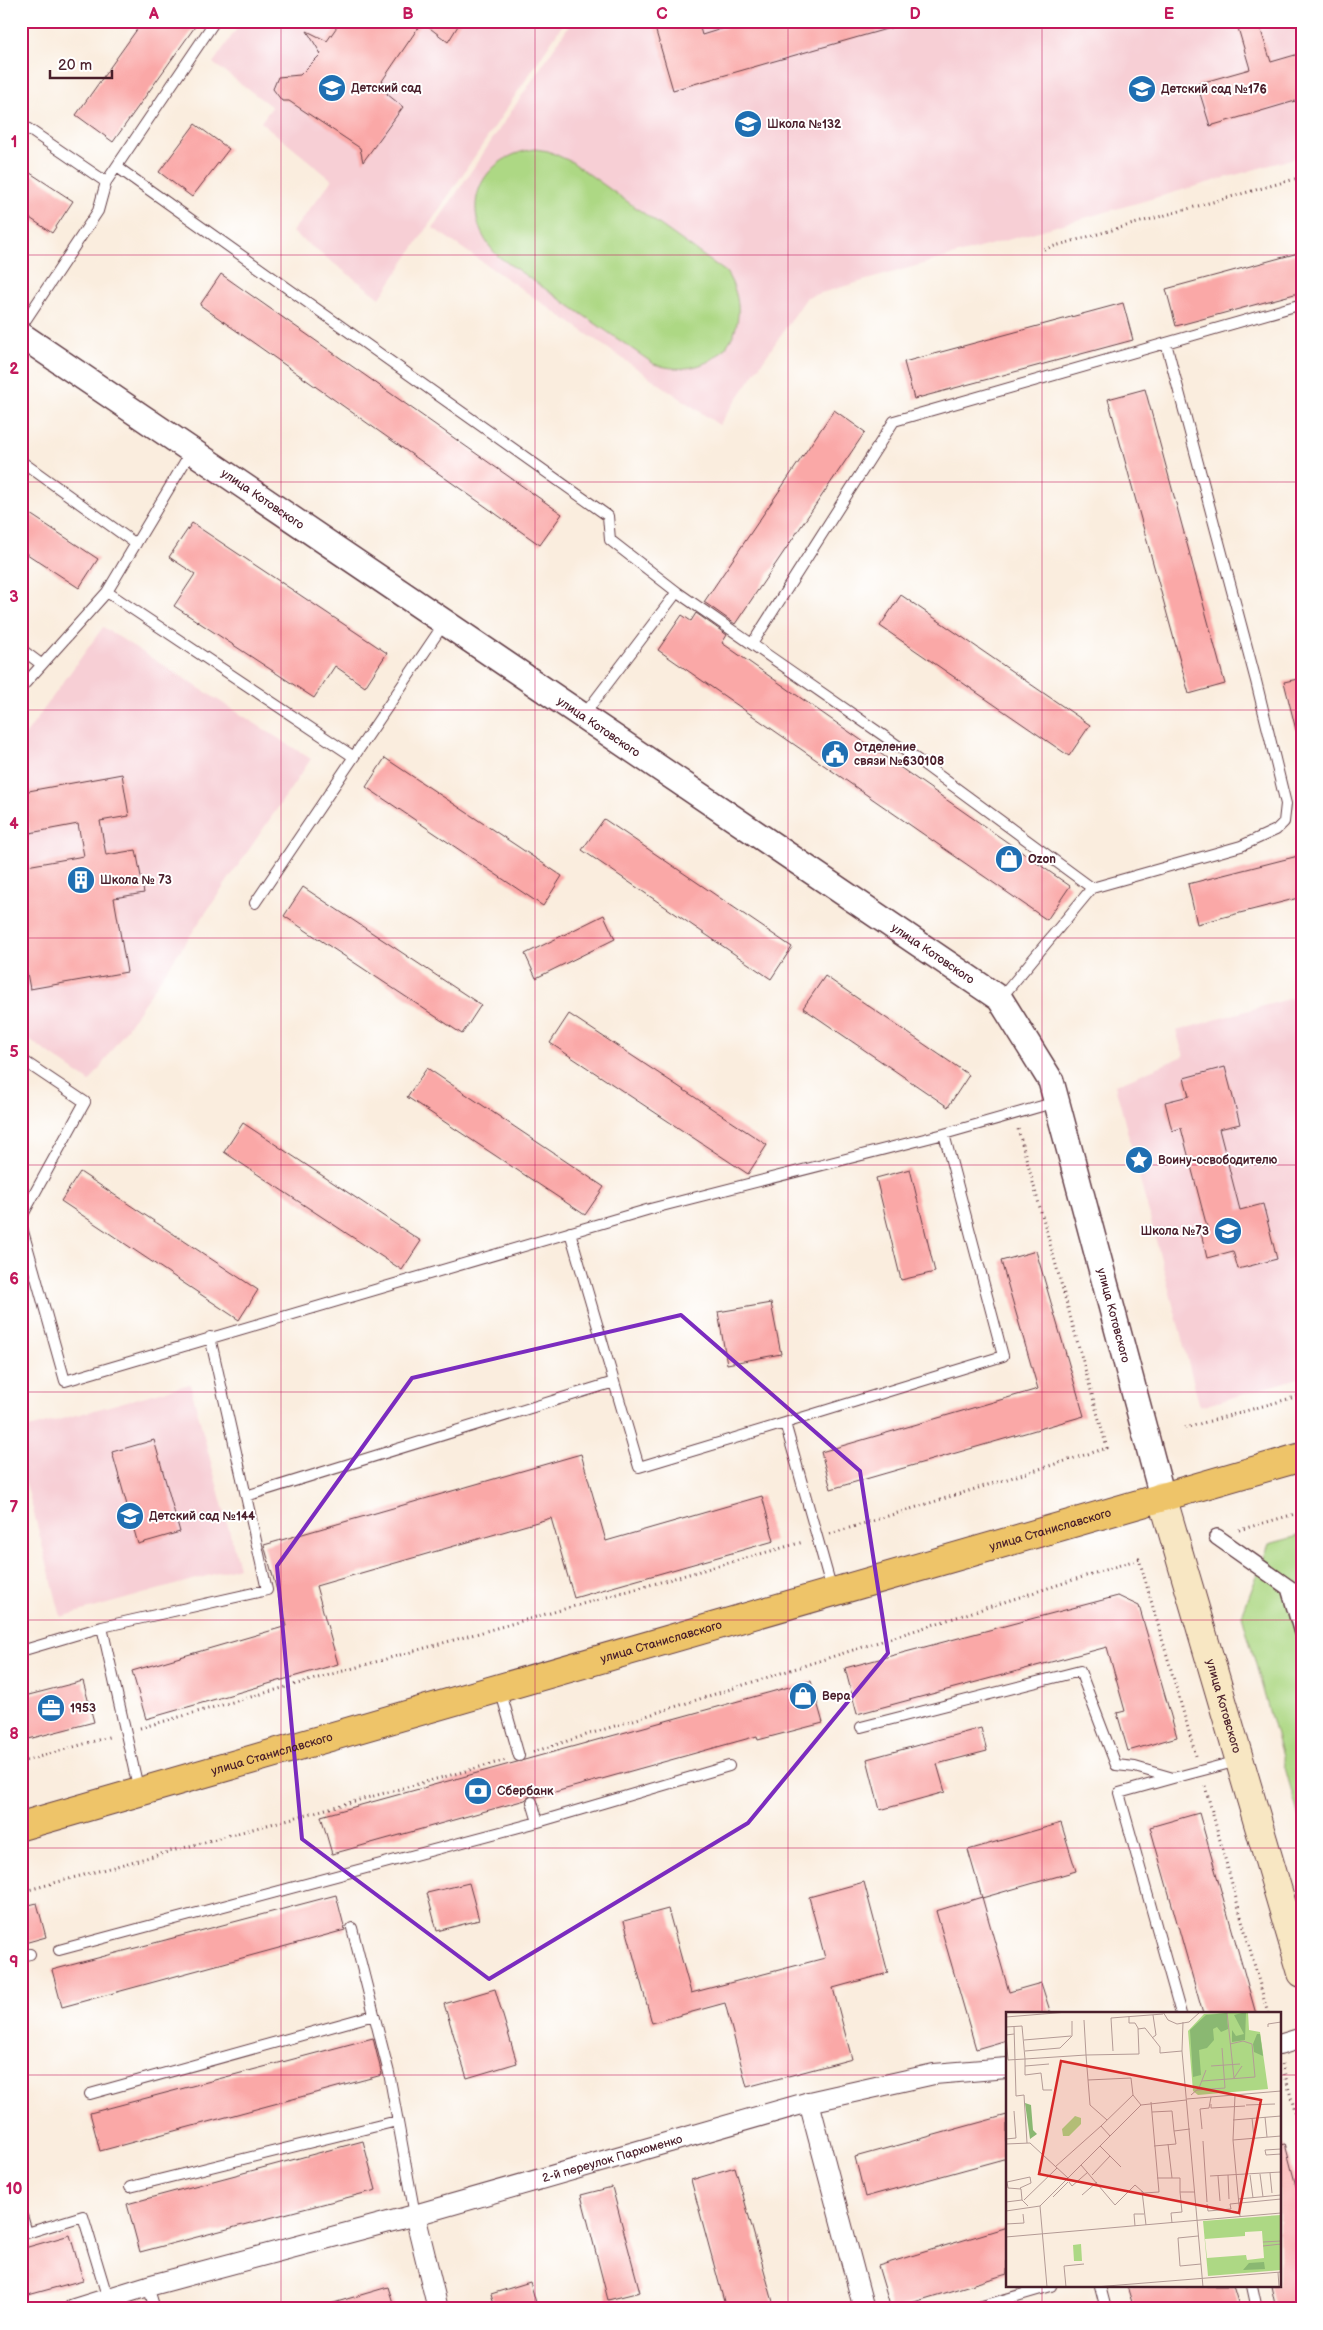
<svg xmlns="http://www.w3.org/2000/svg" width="1323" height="2330" font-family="'Balsamiq Sans',sans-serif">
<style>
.built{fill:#f7cfd5}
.green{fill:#add884;stroke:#7c7c58}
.building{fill:#faa8a7}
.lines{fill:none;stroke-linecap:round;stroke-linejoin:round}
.service-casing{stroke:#643e46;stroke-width:12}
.pedestrian-casing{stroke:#643e46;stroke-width:18}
.minor-casing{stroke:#643e46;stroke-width:22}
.tertiary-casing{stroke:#643e46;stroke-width:28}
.secondary-casing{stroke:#643e46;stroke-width:30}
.primary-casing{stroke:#643e46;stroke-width:30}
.path{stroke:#643e46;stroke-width:3;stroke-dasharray:1 4;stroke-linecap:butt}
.service{stroke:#fff;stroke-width:10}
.pedestrian{stroke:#fff;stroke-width:15}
.minor{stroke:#fff;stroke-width:20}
.tertiary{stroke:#fff;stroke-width:25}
.secondary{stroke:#f8e7c3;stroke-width:28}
.primary{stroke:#eec469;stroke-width:28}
.marked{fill:none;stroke:#7b2cbf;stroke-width:4;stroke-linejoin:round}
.grid{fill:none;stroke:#c2185b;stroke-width:1;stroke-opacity:0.55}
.labels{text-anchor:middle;stroke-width:4;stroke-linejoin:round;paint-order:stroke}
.poi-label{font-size:12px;font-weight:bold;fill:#4a1f2b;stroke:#fff;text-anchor:start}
.street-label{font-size:12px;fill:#4a1f2b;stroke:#fff}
.inset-road{fill:none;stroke:#b49b96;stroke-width:1}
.view{fill:#d62828;fill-opacity:0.15;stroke:#d62828;stroke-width:2.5}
.inset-edge{fill:none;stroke:#4a1f2b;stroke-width:2.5}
.neatline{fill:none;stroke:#c2185b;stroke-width:2}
.grid-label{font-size:16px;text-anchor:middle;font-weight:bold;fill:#c2185b}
</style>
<rect width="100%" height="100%" fill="#fff"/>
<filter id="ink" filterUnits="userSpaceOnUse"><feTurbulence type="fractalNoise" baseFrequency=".02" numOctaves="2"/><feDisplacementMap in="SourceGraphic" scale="10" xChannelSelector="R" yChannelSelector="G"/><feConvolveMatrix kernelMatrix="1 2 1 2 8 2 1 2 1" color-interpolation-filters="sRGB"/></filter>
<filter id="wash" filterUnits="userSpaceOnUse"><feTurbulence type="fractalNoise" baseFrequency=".0096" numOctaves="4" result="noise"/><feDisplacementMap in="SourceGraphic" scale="20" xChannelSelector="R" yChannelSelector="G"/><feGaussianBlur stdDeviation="1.12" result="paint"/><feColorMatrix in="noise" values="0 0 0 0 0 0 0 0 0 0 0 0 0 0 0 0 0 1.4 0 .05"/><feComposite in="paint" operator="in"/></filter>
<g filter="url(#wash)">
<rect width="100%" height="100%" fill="#faedde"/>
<path class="built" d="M242,21H565L380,298L292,232L332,180L261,122L272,107L213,63Z
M572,21H1302V156L807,297L719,425L433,228Z
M103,627L311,759L90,1082L21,1034V741Z
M1302,995V1377L1200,1407L1115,1085L1184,1056L1176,1031Z
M190,1384L239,1567L61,1617L21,1464V1430Z"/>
<path class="green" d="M535,149L548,151L572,162L726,272C761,326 716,385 654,364L499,257C456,215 476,157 535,149Z
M1302,1535V1828L1242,1615L1269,1544Z"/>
<g id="blocks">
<path class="building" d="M143,21H199L113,142L76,115Z
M341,21H461L448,42L422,22L382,81L390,88L387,94L403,107L363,162L360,148L289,101H282L273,89L278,77L300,75L321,54L307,31L327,41Z
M653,21H698L702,35L747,21H896L897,26L673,90Z
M1236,21H1258L1271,62L1302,53V99L1210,126L1197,84L1250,69Z
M195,124L229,149L192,197L159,172Z
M21,167L73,201L52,233L21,212Z
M1302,252V292L1176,326L1166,289Z
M221,274L562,514L540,545L200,305Z
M1123,303L1133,340L914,399L904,362Z
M1145,389L1225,684L1189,694L1108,399Z
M834,410L865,432L735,624L704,602Z
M21,508L98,559L79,588L21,550Z
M192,523L387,653L365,687L335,666L314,698L174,606L195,574L169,557Z
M901,595L1090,725L1069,756L880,626Z
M696,613L727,635L722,643L1070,886L1047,920L658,650L682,615L691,621Z
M1302,678V729L1296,730L1284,682Z
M385,758L562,876L543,906L366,787Z
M122,774L129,816L100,821L106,855L136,850L144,893L114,898L127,972L30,989L21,941V867L84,856L78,824L30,833L23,792Z
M604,819L792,947L771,979L582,850Z
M1302,855V897L1197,924L1188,884Z
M303,887L481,1005L462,1034L284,916Z
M604,915L615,939L536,978L525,954Z
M825,976L969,1075L948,1107L803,1008Z
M569,1014L767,1145L748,1174L550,1043Z
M1225,1067L1240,1124L1219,1129L1240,1210L1263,1204L1277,1259L1238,1269L1233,1251L1207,1258L1201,1233L1208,1231L1181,1128L1172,1131L1165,1102L1189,1096L1184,1078Z
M427,1068L604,1187L585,1215L407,1097Z
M243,1123L421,1241L402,1270L224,1152Z
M910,1169L935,1272L901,1280L876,1178Z
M80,1172L258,1290L239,1320L61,1201Z
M1036,1251L1084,1416L831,1489L821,1452L1038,1389L1001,1261Z
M771,1303L781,1354L727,1364L718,1312Z
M154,1440L180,1532L138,1544L112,1452Z
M581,1454L606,1541L762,1496L774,1541L574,1598L551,1518L316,1586L338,1664L146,1719L132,1671L287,1626L264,1545Z
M1118,1596L1139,1606L1177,1737L1128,1751L1117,1713L1125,1711L1107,1647L857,1714L845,1668Z
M83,1681L94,1722L21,1741V1697Z
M811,1681L823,1723L758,1740L757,1736L537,1797L531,1795L525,1800L332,1854L321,1816Z
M981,1728L987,1751L937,1764L945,1792L880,1810L867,1759Z
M1199,1813L1256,2014H1203L1150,1827Z
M1061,1823L1076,1871L982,1898L968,1850Z
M864,1882L888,1973L833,1988L852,2059L747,2087L725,2003L652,2023L624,1921L668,1909L691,1993L825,1958L809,1897Z
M469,1883L479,1920L437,1931L427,1893Z
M336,1895L345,1930L62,2007L52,1970Z
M982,1897L1009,1992L1041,1983L1051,2014H1007V2040L976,2049L936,1911Z
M37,1903L46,1937L21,1944V1907Z
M495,1989L517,2063L467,2078L444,2004Z
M373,2038L382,2075L100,2151L90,2113Z
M1007,2115V2158L865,2197L855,2157Z
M363,2141L376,2190L140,2252L127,2204Z
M1285,2144L1302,2209V2309H1276L1271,2286H1279V2145Z
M735,2167L775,2309H726L691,2180Z
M612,2187L640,2292L608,2300L581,2195Z
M1007,2227V2274L891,2309L878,2266Z
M70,2235L83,2280L21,2297V2249Z
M530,2282L538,2309H496L491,2294Z
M1127,2286H1233L1240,2309H1134Z
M388,2287L395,2309H330V2304Z"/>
</g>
</g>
<g filter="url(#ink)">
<use href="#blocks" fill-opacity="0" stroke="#643e46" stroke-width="1"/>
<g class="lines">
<defs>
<path id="service" d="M21,124L106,182
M117,167L608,516L610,540L677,592L583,716
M21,327L98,211L106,182L215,21
M21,461L136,544
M107,592L354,757
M677,592L907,752L1092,888L1000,999
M752,644L894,421L1302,304
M21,649L41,664
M21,688L107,592L192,450
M1092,888L1241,846L1276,830L1284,822L1286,804L1256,681L1166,343
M255,903L445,622
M21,1059L85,1102L21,1218
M21,1224L65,1381L650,1209L944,1134L1056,1102
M570,1232L639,1467L785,1423
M210,1337L246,1496L614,1382
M832,1590L785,1423L1003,1356L944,1134
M21,1651L102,1627
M500,1689L519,1756
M861,1727L1080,1671L1116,1765L1135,1767L1173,1778L1238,1761
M1173,1778L1119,1793L1181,2014
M139,1792L102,1627L267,1590L246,1496
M532,1802L538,1822
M352,1928L389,2073L415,2215
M59,1950L538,1822L729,1766
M21,1956L30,1954
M90,2094L374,2015
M130,2187L397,2121
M21,2212L27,2233L83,2216L111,2309
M148,2286L155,2309
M1100,2286L1106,2309
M1252,2286L1257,2309
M972,2309L1051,2286"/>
<path id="pedestrian" d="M1217,1537L1302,1597
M1289,1588L1302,1633"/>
<g id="minor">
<path d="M1279,2045L1302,2038"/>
<path d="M809,2102L864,2309"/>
<path d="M415,2215L438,2309"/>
<path id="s1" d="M74,2309L148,2286L415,2215L809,2102L934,2074L1007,2068"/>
</g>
<g id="tertiary">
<path id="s2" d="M21,335L1000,999L1051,1081L1162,1496"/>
</g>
<g id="secondary">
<path id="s3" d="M1162,1496L1302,1973"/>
</g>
<g id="primary">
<path id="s4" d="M21,1826L1302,1457"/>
</g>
</defs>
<use href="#service" class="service-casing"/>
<use href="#pedestrian" class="pedestrian-casing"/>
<use href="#minor" class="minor-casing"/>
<use href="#tertiary" class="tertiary-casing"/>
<use href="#secondary" class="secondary-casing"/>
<use href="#primary" class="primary-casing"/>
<path class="path" d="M1044,249L1302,177
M1185,1428L1302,1395
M1239,1530L1302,1512
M830,1534L1107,1448L1018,1129
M140,1728L803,1542
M533,1752L1139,1559L1196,1756
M21,1762L112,1736
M1205,1786L1268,2014
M21,1892L506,1760
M1282,2064L1302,2137"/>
<use href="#service" class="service"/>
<use href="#pedestrian" class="pedestrian"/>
<use href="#minor" class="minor"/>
<use href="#tertiary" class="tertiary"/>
<use href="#secondary" class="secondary"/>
<use href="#primary" class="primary"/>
</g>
</g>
<path class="marked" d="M681,1315L860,1471L888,1653L748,1823L489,1979L302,1839L277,1566L412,1378Z"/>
<path class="grid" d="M281,21V2309M535,21V2309M788,21V2309M1042,21V2014M21,255H1302M21,482H1302M21,710H1302M21,938H1302M21,1165H1302M21,1392H1302M21,1620H1302M21,1848H1302M21,2075H1007M1279,2075H1302M1042,2286V2309"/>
<defs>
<symbol id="school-disc" viewBox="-11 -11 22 22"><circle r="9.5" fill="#1f6fb2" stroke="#fff"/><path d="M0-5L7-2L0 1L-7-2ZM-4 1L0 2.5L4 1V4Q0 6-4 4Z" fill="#fff"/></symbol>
<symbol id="civic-disc" viewBox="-11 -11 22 22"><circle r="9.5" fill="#1f6fb2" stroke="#fff"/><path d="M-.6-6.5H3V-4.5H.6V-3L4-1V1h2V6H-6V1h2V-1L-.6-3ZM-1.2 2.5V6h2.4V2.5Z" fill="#fff"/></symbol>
<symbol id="shop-disc" viewBox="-11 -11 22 22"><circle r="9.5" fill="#1f6fb2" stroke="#fff"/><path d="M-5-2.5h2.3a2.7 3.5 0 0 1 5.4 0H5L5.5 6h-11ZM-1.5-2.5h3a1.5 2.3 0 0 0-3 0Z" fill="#fff"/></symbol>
<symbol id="building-disc" viewBox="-11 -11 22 22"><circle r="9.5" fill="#1f6fb2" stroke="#fff"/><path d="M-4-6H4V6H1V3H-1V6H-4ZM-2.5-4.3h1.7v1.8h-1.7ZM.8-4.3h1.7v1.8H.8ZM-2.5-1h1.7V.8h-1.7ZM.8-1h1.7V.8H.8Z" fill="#fff"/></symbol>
<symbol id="sight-disc" viewBox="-11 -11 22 22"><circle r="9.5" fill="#1f6fb2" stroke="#fff"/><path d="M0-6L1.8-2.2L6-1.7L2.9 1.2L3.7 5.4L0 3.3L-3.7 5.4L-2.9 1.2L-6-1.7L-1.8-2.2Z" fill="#fff"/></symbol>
<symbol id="office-disc" viewBox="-11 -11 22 22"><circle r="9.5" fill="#1f6fb2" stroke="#fff"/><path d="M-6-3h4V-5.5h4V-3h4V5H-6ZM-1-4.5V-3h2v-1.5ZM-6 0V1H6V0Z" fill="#fff"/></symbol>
<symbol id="bank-disc" viewBox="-11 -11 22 22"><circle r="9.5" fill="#1f6fb2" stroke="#fff"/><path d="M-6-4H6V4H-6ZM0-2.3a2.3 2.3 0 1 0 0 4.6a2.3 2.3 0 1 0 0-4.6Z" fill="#fff"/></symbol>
</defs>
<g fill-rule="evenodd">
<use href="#school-disc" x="316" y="72" width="32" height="32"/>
<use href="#school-disc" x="1126" y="73" width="32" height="32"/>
<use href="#school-disc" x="732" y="108" width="32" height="32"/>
<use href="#civic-disc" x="819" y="738" width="32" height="32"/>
<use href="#shop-disc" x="993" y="843" width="32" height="32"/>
<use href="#building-disc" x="65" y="864" width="32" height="32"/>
<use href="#sight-disc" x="1123" y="1144" width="32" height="32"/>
<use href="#school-disc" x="1212" y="1215" width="32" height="32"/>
<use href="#school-disc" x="114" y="1500" width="32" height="32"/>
<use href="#shop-disc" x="787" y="1680" width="32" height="32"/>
<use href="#office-disc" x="35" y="1692" width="32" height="32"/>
<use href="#bank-disc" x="462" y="1775" width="32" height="32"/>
</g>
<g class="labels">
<g class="poi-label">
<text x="351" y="92">Детский сад</text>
<text x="1161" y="93">Детский сад №176</text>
<text x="767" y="128">Школа №132</text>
<text x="854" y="751">Отделение<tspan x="854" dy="14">связи №630108</tspan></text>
<text x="1028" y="863">Ozon</text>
<text x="100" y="884">Школа № 73</text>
<text x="1158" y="1164">Воину-освободителю</text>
<text x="1209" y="1235" text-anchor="end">Школа №73</text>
<text x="149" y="1520">Детский сад №144</text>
<text x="822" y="1700">Вера</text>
<text x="70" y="1712">1953</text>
<text x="497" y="1795">Сбербанк</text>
</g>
<g class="street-label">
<text dy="4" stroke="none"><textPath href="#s2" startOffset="292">улица Котовского</textPath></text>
<text dy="4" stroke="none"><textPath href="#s2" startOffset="698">улица Котовского</textPath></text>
<text dy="4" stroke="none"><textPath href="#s2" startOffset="1102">улица Котовского</textPath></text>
<text dy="4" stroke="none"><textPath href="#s2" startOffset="1522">улица Котовского</textPath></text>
<text dy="4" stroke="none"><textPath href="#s4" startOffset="1071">улица Станиславского</textPath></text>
<text dy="4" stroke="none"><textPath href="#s4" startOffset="666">улица Станиславского</textPath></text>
<text dy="4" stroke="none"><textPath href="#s3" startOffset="219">улица Котовского</textPath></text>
<text dy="4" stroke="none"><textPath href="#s4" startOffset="261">улица Станиславского</textPath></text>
<text dy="4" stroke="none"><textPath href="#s1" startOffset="559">2-й переулок Пархоменко</textPath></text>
</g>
</g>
<g transform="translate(1006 2012)">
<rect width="275" height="275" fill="#faedde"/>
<path d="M242,0L243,18L254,20L262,77L192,83L187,79L182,19L198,2ZM69,104L75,106V112L63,124H57L56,117ZM275,203V258L202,264L197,209ZM256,219L258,246L241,248L240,243L201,246L199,227L239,224V220ZM75,232L76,249H68L67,233Z" fill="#add884" fill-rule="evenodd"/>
<path d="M240,0L239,28L226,30V18L230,24L238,22L228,3ZM221,1L222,17L215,20L211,15L207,17L208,28L201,36L193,38L195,63L187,65L184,18L200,3ZM251,22H254L257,44L248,40L247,32ZM19,91L25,93L27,118L31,122L24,127ZM258,250L259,257L237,258L243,251Z" fill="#8ab872"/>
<path class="inset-road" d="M157,0L162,8L171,12L183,10L194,0M221,0L228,66L236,54M0,5L62,0M78,8L80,43L133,42L132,16L129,11H123V4M177,10L176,39L197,275M8,14L10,84L18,83L21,131M0,15L16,14L19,47L2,48L0,23L8,22M262,15V12L275,10M132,17L139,16L154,35V41L176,39M146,26L150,23L147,3M18,28L65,24M19,39L54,36L66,24V9M107,39L105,6L157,2M19,54L43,52M205,54L234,52M82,68L125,66L127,83M196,69L249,65L246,32L237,29L224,32M46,78H37L35,61L19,63V47L80,43L84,93L101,108M191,78L219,76L216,36M185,83L193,76L200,58M229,83L227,128L234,204M181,87L275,79M205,92V96L239,94M240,93L269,92M146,100L166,99L168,119L184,117M259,105L261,125M246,106L248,126M227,108L275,104M95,114L127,83L135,93M196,117L194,97L203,96L205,85M0,127L10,126L8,99M227,128L275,124M197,129L201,190M0,132L24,131L62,166M94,134L115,155M148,134L170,132L168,119M275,137L259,138L260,143L275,142M75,153L109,193L129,173L138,181L153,180L145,90M49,155L95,114L104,124M264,161L266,181M254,162L257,185M86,163L104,144M222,163L223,187M244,163L247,186M204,164L275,160M212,164L214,189M151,166H166L162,132M166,166H174V180H189M63,170L66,174L82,160M15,177L2,176L1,170L24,165L25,171L14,176L15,177L16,188L22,194M136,179L140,213M76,183L91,170M47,185L62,170M232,187L275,183M18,188L51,156M0,190L16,188M201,192L202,199L225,197L224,192L275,187M34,194L135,93L180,88M34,194L41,275M0,199L34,194M166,211L165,201L176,200L174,180M0,212L18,211L17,202M129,214L128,202H138M192,224L172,226L174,254L195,252M0,225L275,201M257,230L275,229M257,234L275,232M272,260L273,275M60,275L58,254L78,252M89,275L275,260"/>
<path class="view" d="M55,49L255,88L233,201L33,162Z"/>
<rect width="275" height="275" class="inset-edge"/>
</g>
<rect width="1323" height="2330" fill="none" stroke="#fff" stroke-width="55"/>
<path d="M50 70v8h62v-8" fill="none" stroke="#4a1f2b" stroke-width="2.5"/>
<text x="58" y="70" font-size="15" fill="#4a1f2b" stroke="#ffffff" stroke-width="4" paint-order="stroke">20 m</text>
<rect x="28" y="28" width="1268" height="2274" class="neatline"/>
<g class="grid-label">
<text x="154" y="19">A</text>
<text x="408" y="19">B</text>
<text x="662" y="19">C</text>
<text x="915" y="19">D</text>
<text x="1169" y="19">E</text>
<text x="14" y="147">1</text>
<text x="14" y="374">2</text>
<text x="14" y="602">3</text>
<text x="14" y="829">4</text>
<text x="14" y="1057">5</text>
<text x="14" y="1284">6</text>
<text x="14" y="1512">7</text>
<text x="14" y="1739">8</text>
<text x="14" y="1967">9</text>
<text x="14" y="2194">10</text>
</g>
</svg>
